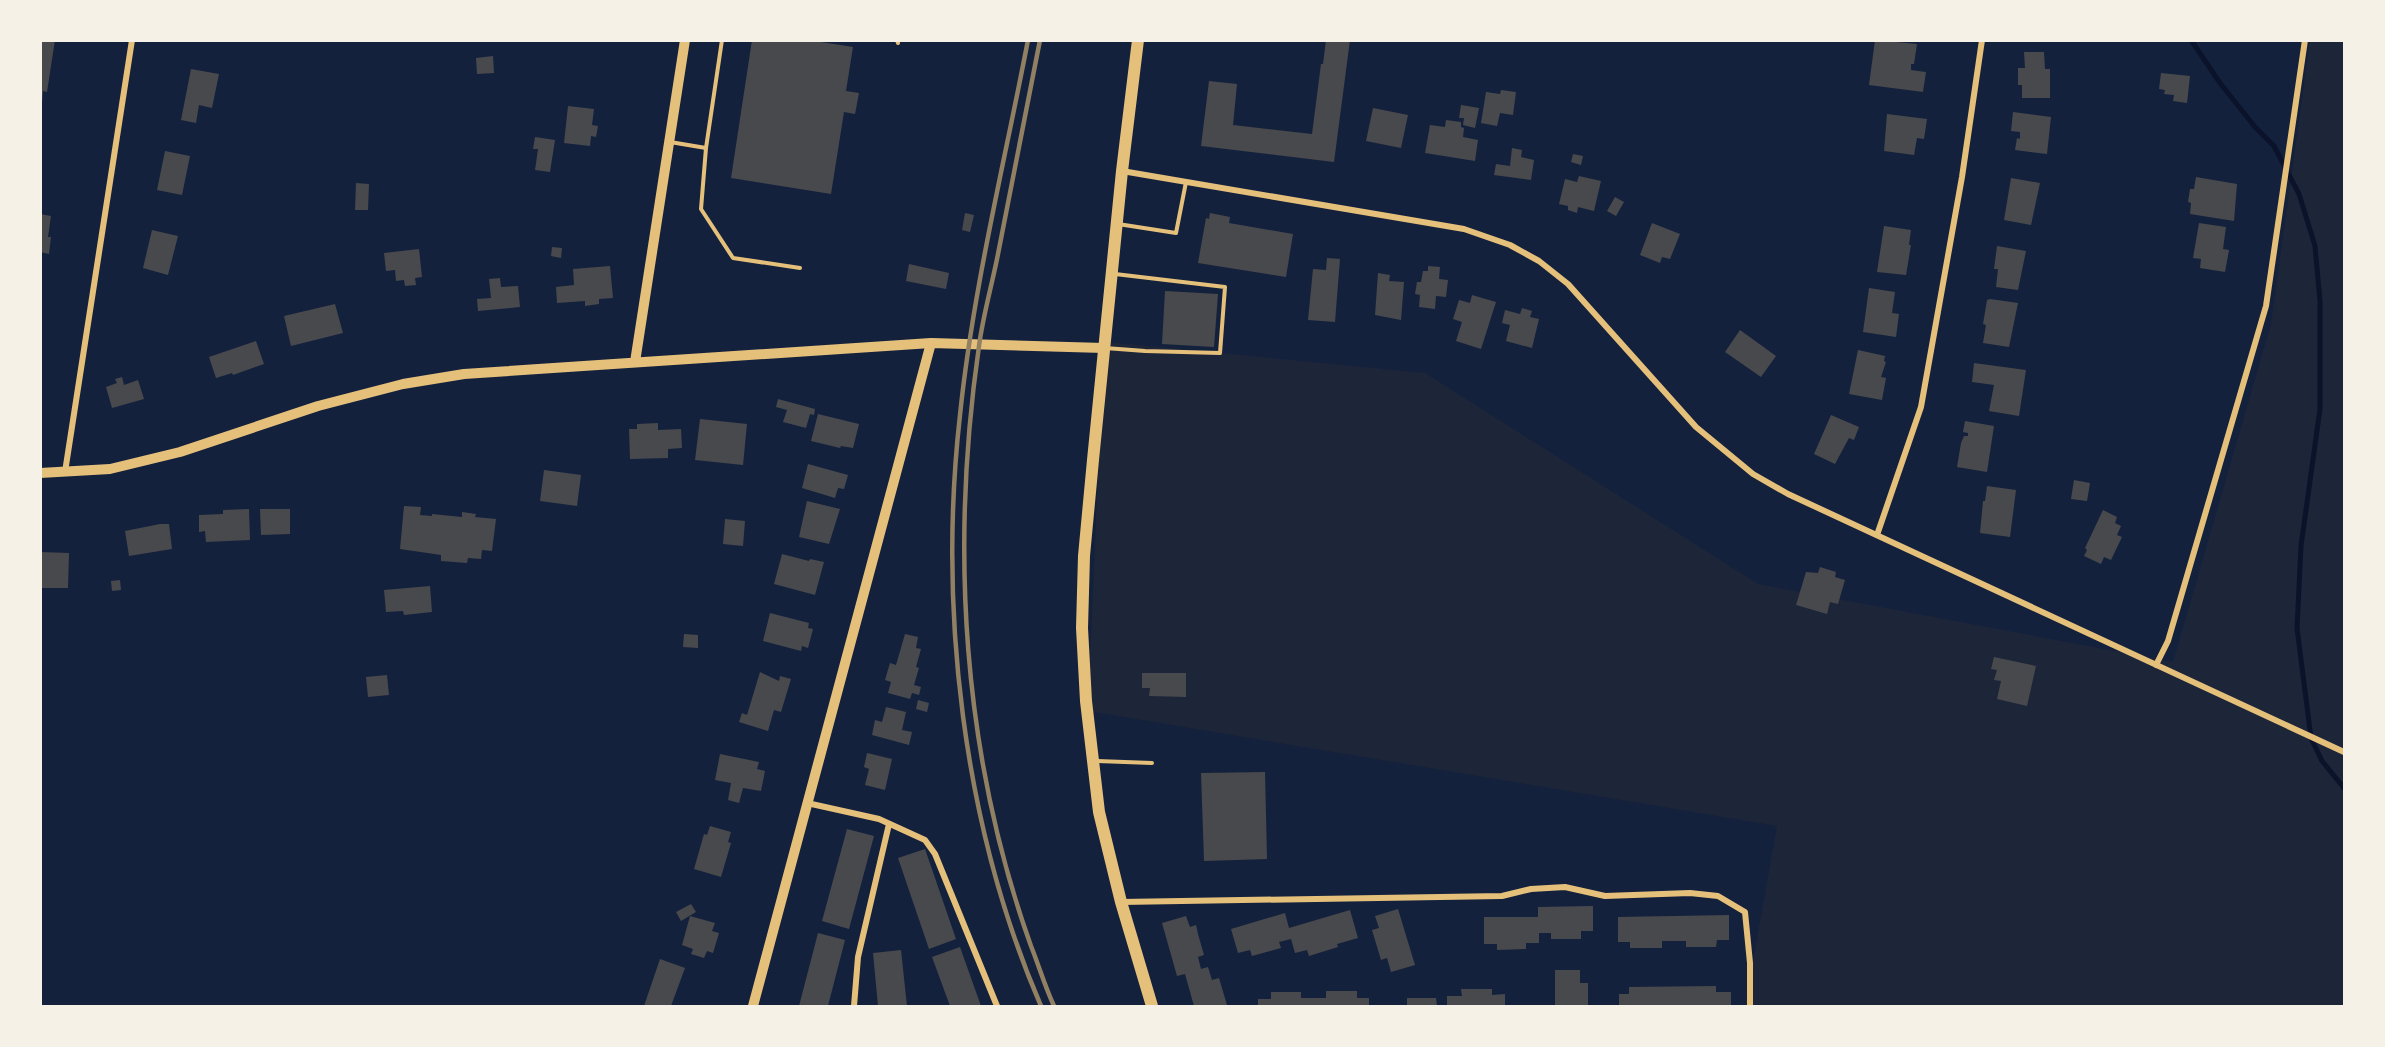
<svg xmlns="http://www.w3.org/2000/svg" width="2385" height="1047" font-family="'Titillium Web',sans-serif">
<style>
.green{fill:#1d2539}
.lines{fill:none;stroke-linecap:round;stroke-linejoin:round}
.stream{stroke:#0b132b;stroke-width:5}
.building{fill:#48494c}
.service{stroke:#e5c07b;stroke-width:4}
.minor{stroke:#e5c07b;stroke-width:6}
.tertiary{stroke:#e5c07b;stroke-width:10}
.secondary{stroke:#e5c07b;stroke-width:12}
.rail{stroke:#918062;stroke-width:4.5}
</style>
<rect width="100%" height="100%" fill="#14213d"/>
<path class="green" d="M2310,41H2344V1006H1745L1777,826L1088,711L1097,493L1107,342L1425,373L1758,584L2173,662L2271,324Z"/>
<g class="lines">
<path class="stream" d="M2191,40L2220,83L2255,127L2274,146L2299,194L2315,246L2320,301V409L2301,546L2297,628L2311,738L2322,761L2344,788"/>
</g>
<path class="building" d="M40,40H55L47,92L43,91L42,102Z
M752,40H808L853,47L846,91L859,93L855,114L844,112L831,194L731,178Z
M1326,40H1350L1334,162L1201,146L1209,81L1237,84L1233,125L1312,134L1321,64H1323Z
M1875,40L1917,44L1914,64H1911V70L1926,72L1923,92L1869,85Z
M2024,52H2044L2045,69H2050V98H2022V85H2018V68H2025Z
M493,56L494,73L477,74L476,58Z
M191,69L219,74L212,108L199,105L196,123L181,120Z
M2161,73L2190,76L2187,103L2173,101L2174,95L2164,94L2165,90L2159,89Z
M1501,90L1516,92L1513,115L1500,113L1497,126L1481,123L1486,92L1500,94Z
M1461,105L1479,108L1475,128L1463,125L1464,118H1459Z
M568,106L594,109L592,125L598,126L596,137L591,136L590,146L564,143Z
M1373,108L1408,115L1401,148L1366,141Z
M2013,112L2051,117L2047,154L2015,150L2017,138L2020,139V132L2011,131Z
M1887,114L1927,119L1924,139L1917,138L1914,155L1884,151Z
M1446,120L1461,122V127L1464,128L1463,137L1478,140L1475,161L1425,153L1430,125L1445,127Z
M535,137L555,140L550,172L535,170L538,149H533Z
M1512,148L1522,150L1521,157L1534,160L1531,180L1494,175L1496,164L1510,166Z
M165,151L190,156L182,195L157,190Z
M1573,154L1583,156L1581,165L1571,162Z
M1579,176L1601,181L1594,211L1578,207L1577,213L1568,210V206L1559,204L1565,179L1577,182Z
M2196,177L2237,184L2234,221L2190,214L2191,203L2188,202L2190,189H2194Z
M2011,178L2040,183L2031,225L2004,220Z
M356,183L369,184L368,210H355Z
M1615,197L1624,202L1616,216L1607,211Z
M965,213L974,215L970,232L962,230Z
M1210,213L1230,217L1229,223L1293,234L1286,277L1198,263L1206,218L1209,219Z
M40,214L51,216L48,237H51L49,254L40,252Z
M1652,223L1680,234L1670,259L1662,257L1660,263L1640,255Z
M2199,223L2226,227L2223,249L2229,250L2225,272L2200,268L2201,259L2193,258Z
M1884,226L1911,230L1909,245H1911L1906,275L1877,272Z
M152,230L178,236L168,275L143,268Z
M1997,246L2026,251L2018,290L1996,287L1998,269H1994Z
M552,247L562,248L561,258L551,256Z
M419,249L422,277L415,278L416,285L405,286L404,280L396,281L395,270L386,271L384,253Z
M1327,258L1340,259L1335,322L1308,320L1313,269L1326,270Z
M909,264L949,273L946,289L906,281Z
M610,266L613,298L599,299V304L585,306V301L557,303L556,287L574,285L573,269Z
M1428,266L1440,267L1439,279L1448,280L1446,297L1436,296L1435,309L1419,307L1420,295L1415,294L1417,282H1421L1423,271H1428Z
M1378,273L1390,275L1389,281L1404,282L1401,320L1375,315Z
M500,278L501,287L518,286L520,307L478,311L477,299L491,298L489,279Z
M1869,288L1895,292L1892,313L1899,314L1896,337L1863,332Z
M1165,291L1218,294L1214,347L1162,344Z
M1472,295L1496,302L1481,349L1456,341L1462,322L1453,319L1459,300L1470,303Z
M1990,299L2018,303L2009,347L1983,343L1986,325L1983,324L1987,300Z
M335,304L343,333L291,346L284,316Z
M1522,308L1532,311L1530,317L1539,319L1532,348L1506,341L1510,325L1502,323L1505,310L1520,314Z
M1740,330L1776,356L1761,377L1725,352Z
M256,341L264,364L233,375L232,373L216,378L209,357Z
M1858,350L1885,356L1884,361L1886,362L1881,377L1886,378L1882,400L1849,394Z
M1974,363L2026,370L2019,416L1989,411L1994,385L1972,382Z
M122,377L124,385L138,380L144,399L112,408L106,387L117,383L115,379Z
M778,399L815,409L814,415L810,414L806,428L783,422L787,410L776,407Z
M818,414L859,424L853,448L841,446L840,448L811,441Z
M1831,415L1859,427L1854,440L1849,438L1835,464L1814,454Z
M700,419L747,424L743,465L695,460Z
M1965,421L1994,426L1987,472L1957,467L1961,443L1964,436H1968V433L1963,432Z
M658,423V430L681,429L682,448L668,449V458L630,459L629,429H637V424Z
M808,464L848,475L844,489L838,488L835,498L802,488Z
M544,470L581,475L577,506L540,501Z
M2074,480L2090,483L2087,501L2071,499Z
M1987,486L2016,490L2010,537L1980,533L1983,501H1985Z
M807,501L840,509L829,544L799,537Z
M404,506L421,507L420,515L432,516V514L462,517V512L476,514L475,517L496,519L492,551L482,550L481,559L468,558L467,563L441,561V555L400,549Z
M249,509L250,540L206,542L205,531L199,532V515L223,514V510Z
M260,509H290V534L261,535Z
M2103,510L2117,517L2115,523L2121,526L2117,535L2122,537L2111,560L2104,557L2101,564L2084,556L2087,550L2085,548Z
M725,519L745,521L743,546L723,544Z
M160,524H169L172,549L129,556L125,531Z
M40,552L69,553L68,588H42Z
M782,554L809,561L810,559L824,562L815,595L774,584Z
M1820,567L1836,572L1835,577L1845,580L1838,604L1830,602L1827,614L1796,605L1806,572L1818,573Z
M120,580L121,590L112,591L111,581Z
M430,586L432,612L404,615L403,611L386,612L384,590Z
M770,613L809,623L808,628L813,629L808,648L802,646L801,651L763,641Z
M684,634L698,635V648L683,647Z
M905,634L918,637L916,648L921,649L916,667L919,668L914,685L921,687L919,695L912,693L910,699L888,693L891,682L885,680L890,663L896,665Z
M1994,657L2036,666L2027,706L1997,699L2001,681L1994,680L1997,670L1991,669Z
M760,672L779,681L780,676L791,679L781,712L774,710L768,731L739,722L742,713L747,715Z
M1142,673H1186V697L1149,696L1150,688H1142Z
M387,675L389,695L368,697L366,677Z
M918,700L929,703L927,712L916,709Z
M886,707L906,712L902,730L912,732L909,745L872,735L875,720L882,722Z
M867,753L892,759L885,790L865,785L869,769L864,767Z
M720,754L759,762L757,769L765,771L761,791L743,788L739,803L728,800L731,783L715,780Z
M1265,772L1267,859L1204,861L1201,773Z
M710,826L731,832L728,842L731,843L721,877L694,869L704,834L707,835Z
M847,829L874,836L849,929L822,921Z
M925,849L956,939L929,949L898,858Z
M691,904L696,912L681,921L676,912Z
M1593,906V931H1581V939H1551V933H1539V943H1526V949L1497,950V944H1484V917H1538V907Z
M1398,909L1415,965L1391,972L1387,958L1381,960L1372,930L1379,928L1375,916Z
M1350,910L1358,938L1337,944L1338,947L1309,956L1307,950L1295,953L1291,939L1279,942L1281,948L1252,956L1250,950L1238,953L1231,929L1285,913L1289,928Z
M1729,915V940H1717L1716,947H1686V941H1662V948H1630V942H1618V917Z
M690,916L715,923L712,931L719,933L713,953L707,951L704,958L691,954L693,949L682,945Z
M1186,916L1190,927L1196,925L1198,934L1204,955L1198,957L1201,969L1208,967L1212,980L1219,978L1227,1005L1194,1006L1185,974L1177,976L1162,923Z
M818,933L845,940L828,1006H799Z
M960,947L981,1006H950L932,957Z
M901,950L907,1006H878L873,953Z
M660,959L685,968L671,1006H644Z
M1555,970H1580V983H1588V1006H1555Z
M1716,986V992H1731V1006H1619V994H1629V987Z
M1461,989H1492V995L1505,994V1006H1447V996H1462Z
M1326,991H1357V998H1369V1006H1258V999H1271V992H1301V998H1326Z
M1407,998H1436L1437,1006H1407Z"/>
<g class="lines">
<path class="service" d="M897,40L898,43
M670,142L706,148L722,40
M706,148L701,209L733,258L800,268
M1118,224L1176,233L1186,182
M1105,348L1145,351L1220,353L1225,287L1115,274
M1097,761L1152,763"/>
<path class="minor" d="M1122,171L1464,229L1510,245L1539,261L1568,284L1696,427L1753,474L1788,494L2344,752
M65,472L132,40
M1877,535L1921,407L1962,177L1982,40
M2156,665L2168,641L2266,306L2305,40
M807,803L879,819L925,840L935,854L997,1006
M1121,902L1502,896L1531,889L1565,887L1605,896L1690,893L1718,896L1745,912L1750,963V1006
M854,1006L858,957L889,824"/>
<path class="tertiary" d="M635,362L685,40
M40,473L110,469L180,452L318,406L403,384L464,374L931,343L1104,348
M753,1006L931,343"/>
<path class="secondary" d="M1138,40L1122,171L1093,460L1084,556L1082,628L1086,701L1099,812L1121,902L1152,1006"/>
<path class="rail" d="M1028,40C1004,165 973,289 960,415C938,610 963,826 1041,1006
M1040,40C1026,112 1012,183 998,254C992,285 983,315 979,346C950,547 962,754 1031,946C1039,966 1045,987 1054,1006"/>
</g>
<rect width="2385" height="1047" fill="none" stroke="#f6f1e7" stroke-width="84"/>
</svg>
